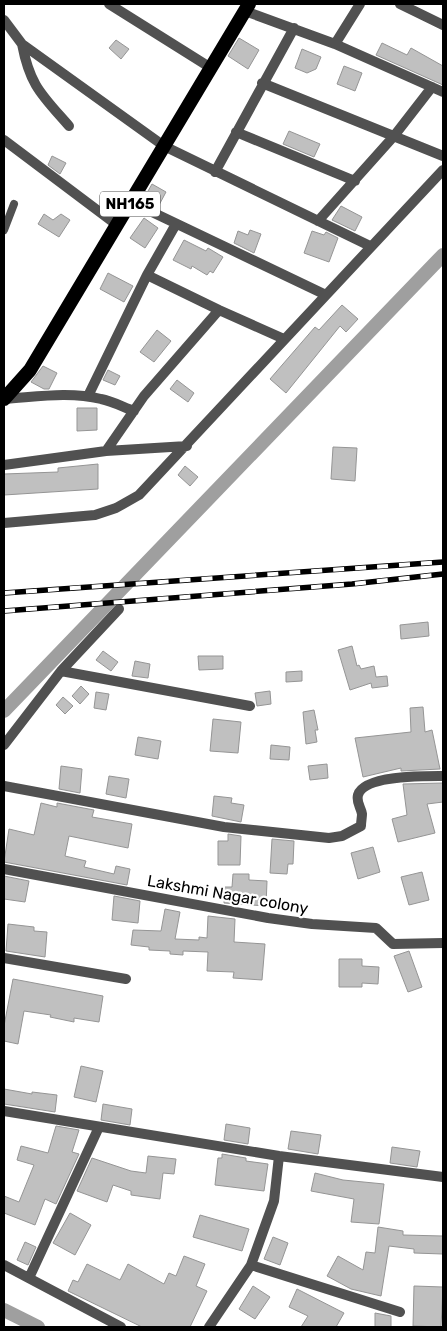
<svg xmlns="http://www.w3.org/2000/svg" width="447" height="1331" font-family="Rubik,sans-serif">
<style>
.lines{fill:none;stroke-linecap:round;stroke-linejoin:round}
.canal{stroke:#9f9f9f;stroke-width:14}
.building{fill:#c0c0c0;stroke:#959595}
.service{stroke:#515151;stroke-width:8}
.minor{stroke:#515151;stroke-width:10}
.trunk{stroke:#000;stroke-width:14}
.rail-casing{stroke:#000;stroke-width:5.5}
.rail{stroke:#fff;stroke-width:4;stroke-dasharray:11;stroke-linecap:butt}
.labels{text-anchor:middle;stroke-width:4.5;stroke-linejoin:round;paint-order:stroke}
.shield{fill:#fff;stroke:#4c4c4c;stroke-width:1}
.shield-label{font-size:15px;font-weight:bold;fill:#000}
.street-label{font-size:16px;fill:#000;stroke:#fff}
</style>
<rect width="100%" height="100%" fill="#fff"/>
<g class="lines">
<path class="canal" d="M4,711L443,255
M4,1310L38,1327"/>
</g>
<path class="building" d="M239,38L259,50L248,69L228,56Z
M116,40L129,49L121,59L109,48Z
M382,43L407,55L411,48L443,66V85L376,55Z
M302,49L321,57L316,69L307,73L295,68Z
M344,66L362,73L355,91L337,84Z
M289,131L320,144L314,157L283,144Z
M52,156L66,163L60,174L48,165Z
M152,184L166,192L158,207L143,200Z
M341,206L362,217L355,231L332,220Z
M44,214L53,220L61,214L70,220L59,237L38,224Z
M144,218L158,228L145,248L130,238Z
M250,230L261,234L254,253L234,243L238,231L248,235Z
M312,231L324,235L326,232L338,238L329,262L304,253Z
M184,240L206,251L208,248L223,257L213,273L210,271L207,275L192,266L191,269L173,260Z
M108,273L133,286L124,302L100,289Z
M342,305L358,319L346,332L340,326L286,393L270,379L315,327L319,330Z
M157,330L171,341L154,362L140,352Z
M43,366L57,373L49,389H44L31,382Z
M108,370L120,376L115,385L103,380Z
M177,380L194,393L188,402L170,389Z
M77,408H97V430L77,431Z
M333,447L357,448L355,481L331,479Z
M98,464V489L4,495V474L58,472V468Z
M185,466L198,477L190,486L178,475Z
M428,622L429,636L401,639L400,625Z
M352,646L357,666L359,665L361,669L374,666L376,677L387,676L388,686L372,688L371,683L350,690L338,650Z
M103,651L118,662L111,671L96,660Z
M198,656H223V669L199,670Z
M135,661L150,664L148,678L132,676Z
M302,671V681L286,682V672Z
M81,686L89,694L80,704L72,696Z
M270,691L271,704L257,706L255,693Z
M96,692L109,694L106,710L94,708Z
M63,697L73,706L65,714L56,705Z
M423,707L425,732L432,730L440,769L401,771V768L363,777L355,738L411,732L410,708Z
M314,710L318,730H315L317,742L306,744L303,712Z
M213,719L241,722L238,753L210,751Z
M138,737L161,741L158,759L135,755Z
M271,745L290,747L289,760L270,759Z
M327,764L328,778L310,780L308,766Z
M61,766L82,769L80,793L59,789Z
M109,776L129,779L126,798L106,794Z
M443,783V802L427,804L435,833L398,842L392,819L407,815L403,784Z
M214,796L232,798L231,803L244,805L241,822L212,816Z
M41,803L57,807V803L94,810L92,817L132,824L128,848L69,836L65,856L86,861L84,867L114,874L116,866L130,869L127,885L4,862L9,829L34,835Z
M228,834L241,836L240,865H218V841H228Z
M272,839L294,841L293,864H288L287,874L270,873Z
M373,847L380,872L358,879L351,853Z
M422,872L429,900L409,905L401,877Z
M233,874H249V880L267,881L266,906L224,903L225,887H232Z
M4,876L29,881L25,902L4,899Z
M114,896L140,901L138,923L112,920Z
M165,909L180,912L175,939L199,940V937L207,938L208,916L235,919L234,942L265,944L262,980L233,978L234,972L207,971L208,952L183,951V955L170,954V951L149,950V947L131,945L133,930L161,931Z
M8,924L34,927V931L47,932L45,957L6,951Z
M409,951L422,987L408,992L394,956Z
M339,959H362V966L379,967L378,984L362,983V987H339Z
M13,979L103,996L99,1022L74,1018V1022L50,1017L51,1015L24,1011L18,1044L4,1041V1026Z
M81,1066L103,1071L96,1102L74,1097Z
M4,1089L32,1094V1092L57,1095L55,1112L4,1104Z
M103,1104L132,1109L130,1125L101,1120Z
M226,1124L250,1128L248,1144L224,1140Z
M56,1126L79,1130L72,1152L79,1154L56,1204L45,1199L35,1225L4,1213V1196L19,1202L34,1165L17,1160L21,1146L48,1153Z
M291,1131L321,1135L318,1154L288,1149Z
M392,1147L420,1151L417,1167L390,1163Z
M222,1154L246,1158V1161L268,1164L264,1191L215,1185L218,1158H222Z
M148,1156L176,1159L174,1174L163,1173L160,1199L131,1195V1191L113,1185L107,1202L77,1191L92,1158L131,1171L146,1173Z
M315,1173L343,1180L384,1184L379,1224L351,1222L354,1199L311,1191Z
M70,1213L91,1225L75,1255L53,1243Z
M200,1215L249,1229L242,1251L193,1237Z
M378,1227L403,1231V1235L443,1236V1254L414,1253V1249L389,1246L381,1296L351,1289L327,1276L338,1256L363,1270L366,1252L375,1253Z
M273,1237L288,1243L280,1265L264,1259Z
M25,1242L36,1247L28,1265L17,1260Z
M184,1256L205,1264L196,1286L207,1291L190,1327H142L68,1291L73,1280L78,1282L87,1264L120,1280L128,1264L164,1284L169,1273L176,1276Z
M253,1286L270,1297L255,1319L239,1309Z
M414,1286L443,1287L441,1327L413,1326Z
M297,1289L344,1313L336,1327H301L308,1316L289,1307Z
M375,1313L391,1316V1327H375Z"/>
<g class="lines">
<path class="service" d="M4,230L14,204"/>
<path class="minor" d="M109,4L211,68
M400,4L443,25
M245,11L335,44L443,92
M4,20L22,44L164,146L370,246
M22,44C30,86 42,95 69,126
M335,44L360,4
M262,83L443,156
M236,132L355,181
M4,140L117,225
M215,172L294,28
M131,202L326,295
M318,221L394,136L432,87
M147,275L219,310L284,339
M88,396L147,275L176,224
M4,399C36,397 69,391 101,399C112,401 123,407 134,411
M106,451L144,396L219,310
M4,465L106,451L187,446
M4,523L95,515L116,508L139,495L443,170
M61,671L250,706
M4,745L61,671L119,609
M4,786L224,827L329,838L342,836L361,826C361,822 362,817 362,814C361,807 356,803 358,795C364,775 426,776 443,776
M4,869L268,918L312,924L376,928L393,944L443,943
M4,958L126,979
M4,1111L279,1156L443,1177
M4,1265L121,1327
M251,1265L400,1312
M29,1278L99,1127
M209,1327L251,1265L274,1201L279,1156"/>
<path class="trunk" d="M4,399L30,370L249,4"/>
<defs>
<path id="rail" d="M4,593L443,562
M4,611L352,584L443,574"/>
</defs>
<use href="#rail" class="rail-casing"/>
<use href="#rail" class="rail"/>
</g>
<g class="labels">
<rect class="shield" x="100" y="191.5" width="60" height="25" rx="4"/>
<g class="shield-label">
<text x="130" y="209">NH165</text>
</g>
<g class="street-label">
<text transform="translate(228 894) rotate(10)" y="6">Lakshmi Nagar colony</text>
</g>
</g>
<rect width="447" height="1331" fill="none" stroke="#000000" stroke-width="10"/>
</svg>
